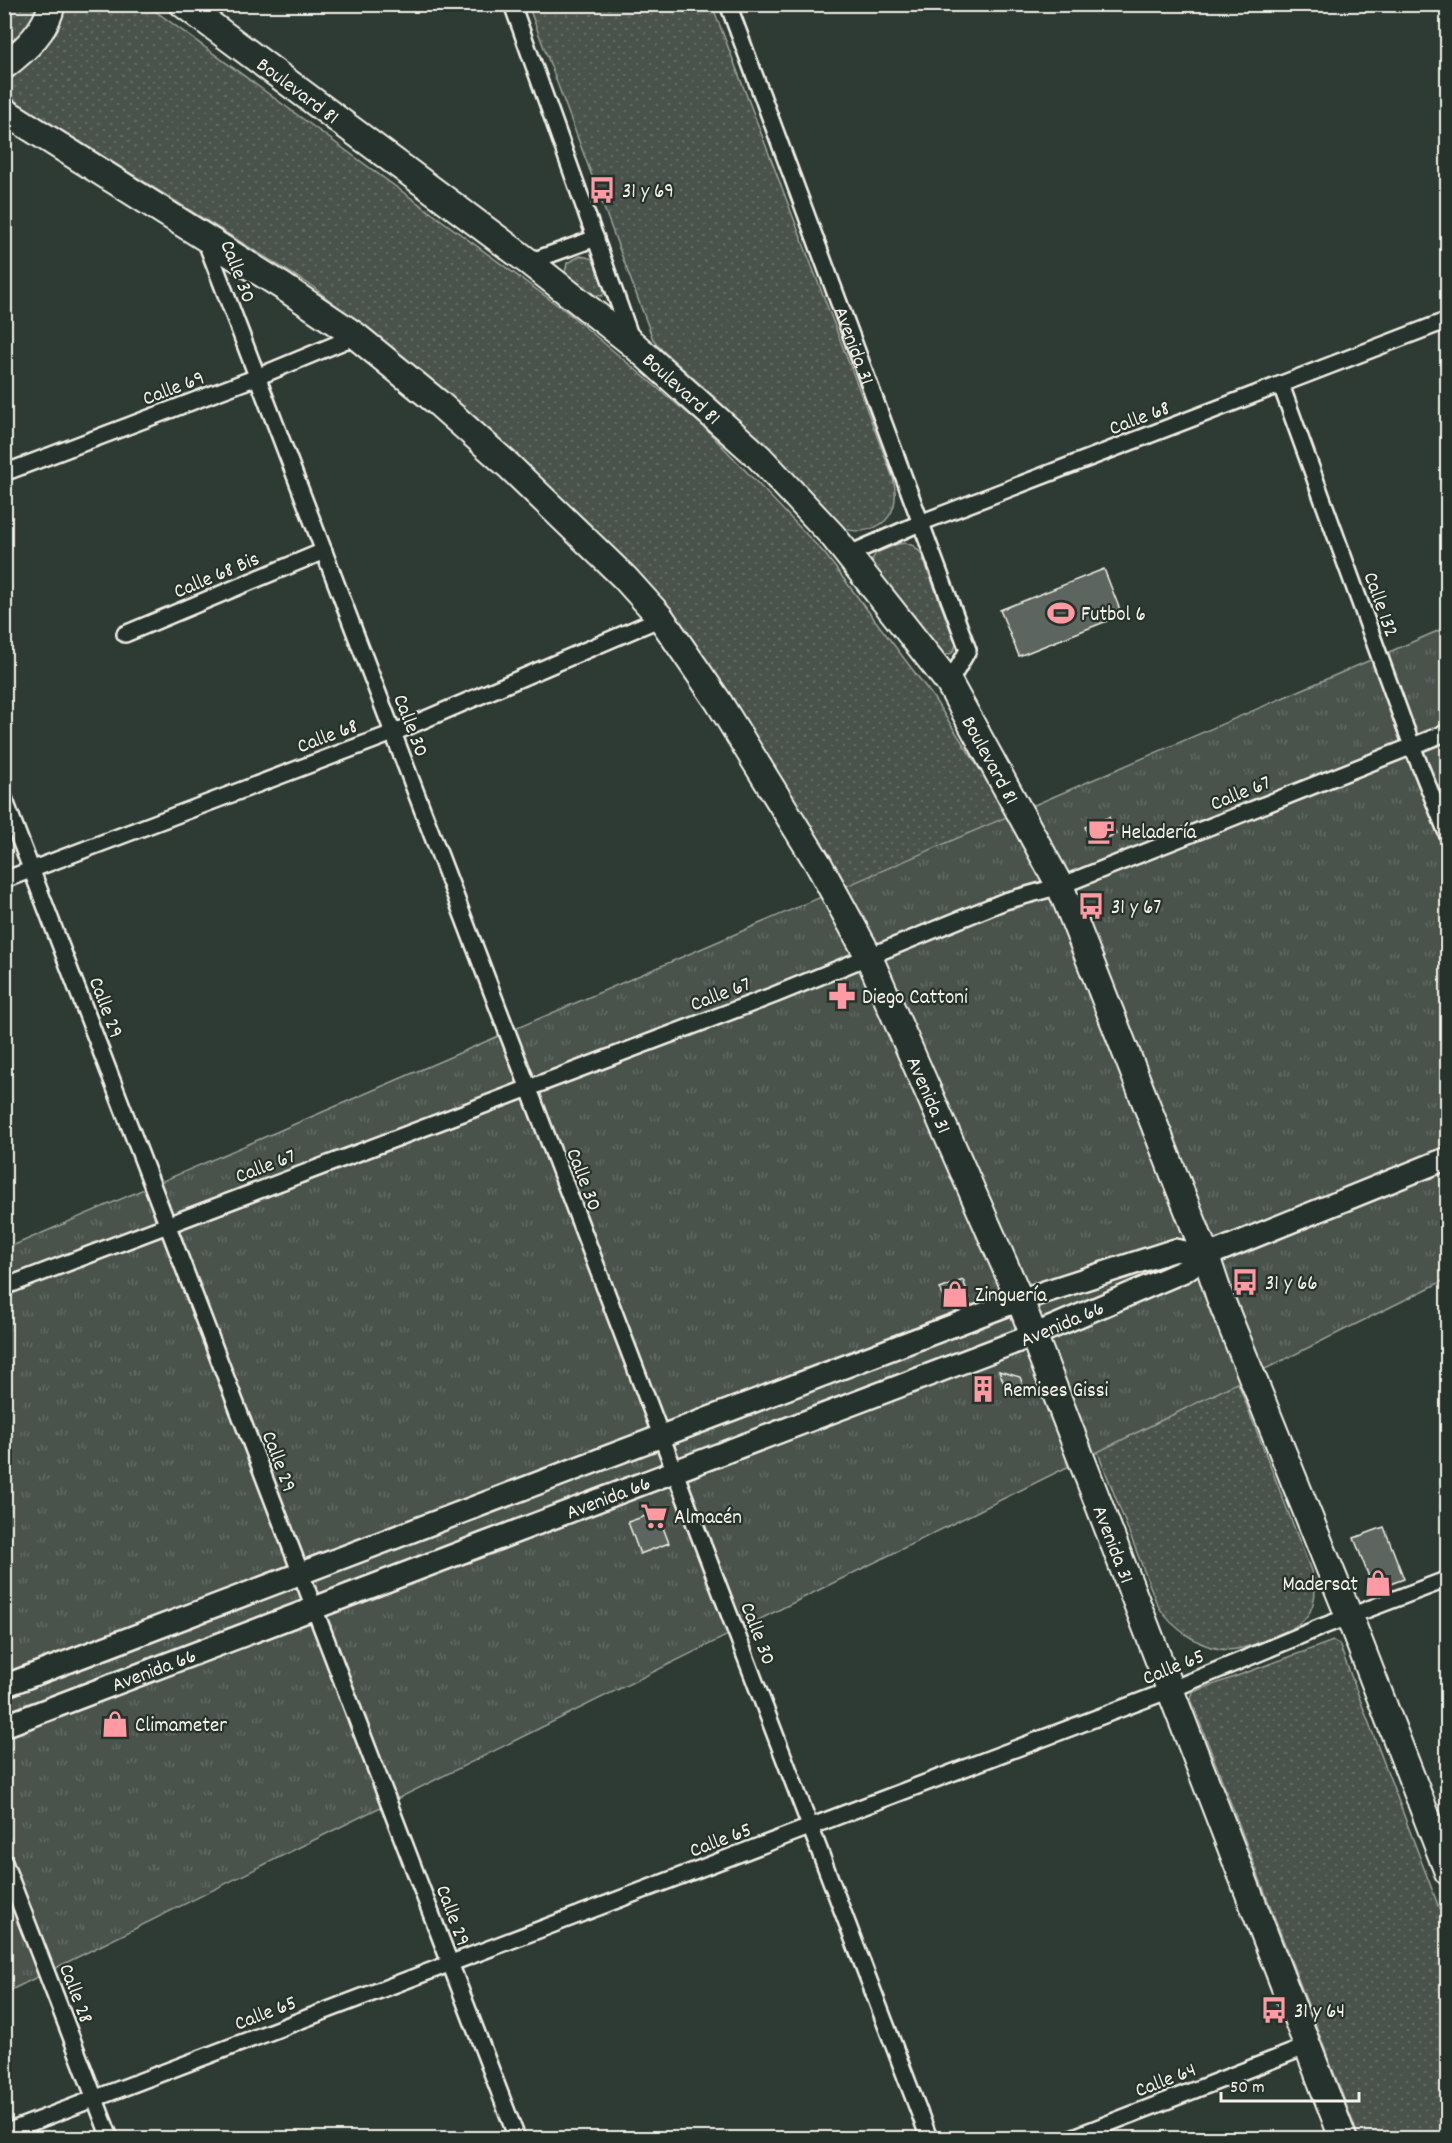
<svg xmlns="http://www.w3.org/2000/svg" width="1452" height="2143" font-family="Dekko,sans-serif">
<style>
.grass{fill:url(#grass-dots);stroke:#9ea29a;stroke-width:1.5}
.park{fill:url(#park-tufts);stroke:#9ea29a;stroke-width:1.5}
.building{fill:#5c655e;stroke:#f4f1e8;stroke-width:1.5}
.lines{fill:none;stroke-linecap:round;stroke-linejoin:round}
.minor-casing{stroke:#f4f1e8;stroke-width:20}
.secondary-casing{stroke:#f4f1e8;stroke-width:26}
.trunk-casing{stroke:#f4f1e8;stroke-width:30}
.minor{stroke:#26332d;stroke-width:15}
.secondary{stroke:#26332d;stroke-width:21}
.trunk{stroke:#26332d;stroke-width:26}
.labels{text-anchor:middle;stroke-width:4.5;stroke-linejoin:round;paint-order:stroke}
.street-label{font-size:21px;fill:#f4f1e8;stroke:#26332d}
.poi-label{font-size:21px;fill:#f4f1e8;stroke:#26332d;text-anchor:start}
</style>
<defs>
<pattern id="grass-dots" width="8" height="8" patternUnits="userSpaceOnUse" patternTransform="scale(1.5)"><rect width="8" height="8" fill="#48524c"/><path d="M2 2h.1M6 6h.1" fill="none" stroke="#636b66" stroke-width="1.8" stroke-linecap="round"/></pattern>
<pattern id="park-tufts" width="24" height="20" patternUnits="userSpaceOnUse" patternTransform="scale(1.5)"><rect width="24" height="20" fill="#48524c"/><path d="M3 7l-1-3M5 7V3M7 7l1-3M15 17l-1-3M17 17v-4M19 17l1-3" fill="none" stroke="#636b66"/></pattern>
</defs>
<rect width="100%" height="100%" fill="#2e3b34"/>
<filter id="ink" filterUnits="userSpaceOnUse"><feTurbulence type="fractalNoise" baseFrequency=".0167" numOctaves="2"/><feDisplacementMap in="SourceGraphic" scale="12" xChannelSelector="R" yChannelSelector="G"/><feConvolveMatrix kernelMatrix="1 2 1 2 8 2 1 2 1" color-interpolation-filters="sRGB"/></filter>
<g filter="url(#ink)">
<path class="grass" d="M5,5H41L25,34L5,51Z
M63,5H147L567,312L705,428L825,554L931,694L997,796L1036,874L873,934L688,634L591,525L479,422L312,286L5,95L4,77Z
M528,5H712L893,478C897,494 897,509 885,521C872,532 853,535 838,525C832,521 828,513 823,508C807,491 793,473 777,457C740,419 701,385 662,350L653,339Z
M580,256C601,258 602,269 609,286L602,296L595,295L565,273L567,263Z
M906,543L914,546L921,553L956,644C954,655 948,657 938,653L873,568L872,560L876,553L898,544Z
M1198,1280L1315,1581C1317,1617 1302,1625 1272,1637C1261,1642 1249,1647 1237,1649C1207,1654 1171,1629 1157,1604L1055,1342Z
M1333,1641L1339,1644L1447,1929V2138H1359L1191,1699L1193,1692Z"/>
<path class="park" d="M1447,627V1279L5,1993V1249Z"/>
<path class="building" d="M1104,569L1122,615L1019,656L1000,610Z
M1109,817L1116,834L1092,844L1085,827Z
M963,1280L970,1298L948,1307L940,1289Z
M999,1371L1020,1377L1024,1388L1008,1394Z
M657,1512L669,1543L640,1554L628,1522Z
M1384,1527L1404,1579L1374,1590L1354,1538Z"/>
<g class="lines">
<defs>
<g id="minor">
<path d="M512,4L632,341"/>
<path id="s1" d="M728,4L968,650L949,683"/>
<path d="M204,237L929,2138"/>
<path d="M529,262L596,238"/>
<path d="M1281,385L1412,746L1448,836"/>
<path d="M4,473L257,377L356,336"/>
<path d="M847,555L920,523L1448,320"/>
<path d="M125,634L324,551"/>
<path d="M4,798L517,2138"/>
<path d="M4,880L393,733L661,618"/>
<path d="M4,1287L774,995L1005,901L1060,886L1448,732"/>
<path d="M4,1862L110,2138"/>
<path d="M4,2133L1170,1690L1321,1627L1448,1579"/>
<path d="M1071,2138L1308,2046"/>
</g>
<g id="secondary">
<path d="M4,1686L1020,1300L1175,1250L1206,1256"/>
<path id="s2" d="M4,1726L1034,1335L1184,1271L1206,1256L1448,1158"/>
</g>
<g id="trunk">
<path id="s3" d="M183,4L529,262L633,344L759,457L833,536L949,683L1060,886L1072,915L1206,1256L1219,1295L1349,1616L1448,1872"/>
<path d="M4,66C25,50 46,31 52,4"/>
<path id="s4" d="M4,111L282,286L356,336L437,402L509,466L625,578L661,618L718,701L819,865L868,955L1020,1300L1343,2138"/>
</g>
</defs>
<use href="#minor" class="minor-casing"/>
<use href="#secondary" class="secondary-casing"/>
<use href="#trunk" class="trunk-casing"/>
<use href="#minor" class="minor"/>
<use href="#secondary" class="secondary"/>
<use href="#trunk" class="trunk"/>
</g>
</g>
<defs>
<symbol id="bus-bare" viewBox="-9 -9 18 18"><path d="M-5-6H5V4H4V6H2V4H-2V6H-4V4H-5ZM-3.5-4V0h7V-4ZM-3.5 1.2v1.5H-2V1.2ZM2 1.2v1.5H3.5V1.2Z" fill="#ff9aa2" stroke="#26332d" stroke-width="2.5" paint-order="stroke"/></symbol>
<symbol id="stadium-bare" viewBox="-9 -9 18 18"><path d="M0-5a6.5 5 0 1 0 0 10a6.5 5 0 1 0 0-10ZM-3.5-1.8h7v3.6h-7Z" fill="#ff9aa2" stroke="#26332d" stroke-width="2.5" paint-order="stroke"/></symbol>
<symbol id="cafe-bare" viewBox="-9 -9 18 18"><path d="M-5.5-4.5H6V0H3Q3 3.5 0 3.5H-2.5Q-5.5 3.5-5.5 0ZM3-3.2v2h1.7v-2ZM-6 4.5H4V6H-6Z" fill="#ff9aa2" stroke="#26332d" stroke-width="2.5" paint-order="stroke"/></symbol>
<symbol id="pharmacy-bare" viewBox="-9 -9 18 18"><path d="M-2-6h4v4h4v4h-4v4h-4v-4h-4v-4h4Z" fill="#ff9aa2" stroke="#26332d" stroke-width="2.5" paint-order="stroke"/></symbol>
<symbol id="shop-bare" viewBox="-9 -9 18 18"><path d="M-5-2.5h2.3a2.7 3.5 0 0 1 5.4 0H5L5.5 6h-11ZM-1.5-2.5h3a1.5 2.3 0 0 0-3 0Z" fill="#ff9aa2" stroke="#26332d" stroke-width="2.5" paint-order="stroke"/></symbol>
<symbol id="building-bare" viewBox="-9 -9 18 18"><path d="M-4-6H4V6H1V3H-1V6H-4ZM-2.5-4.3h1.7v1.8h-1.7ZM.8-4.3h1.7v1.8H.8ZM-2.5-1h1.7V.8h-1.7ZM.8-1h1.7V.8H.8Z" fill="#ff9aa2" stroke="#26332d" stroke-width="2.5" paint-order="stroke"/></symbol>
<symbol id="supermarket-bare" viewBox="-9 -9 18 18"><path d="M-6-5.5h2.5l.6 2H6L4.5 2H-2.5L-4.4-4H-6ZM-1.5 3.2a1.3 1.3 0 1 0 .1 0ZM3 3.2a1.3 1.3 0 1 0 .1 0Z" fill="#ff9aa2" stroke="#26332d" stroke-width="2.5" paint-order="stroke"/></symbol>
</defs>
<g fill-rule="evenodd">
<use href="#bus-bare" x="583" y="171" width="38" height="38"/>
<use href="#stadium-bare" x="1042" y="594" width="38" height="38"/>
<use href="#cafe-bare" x="1082" y="812" width="38" height="38"/>
<use href="#bus-bare" x="1072" y="887" width="38" height="38"/>
<use href="#pharmacy-bare" x="823" y="977" width="38" height="38"/>
<use href="#bus-bare" x="1226" y="1263" width="38" height="38"/>
<use href="#shop-bare" x="936" y="1275" width="38" height="38"/>
<use href="#building-bare" x="964" y="1370" width="38" height="38"/>
<use href="#supermarket-bare" x="635" y="1497" width="38" height="38"/>
<use href="#shop-bare" x="1359" y="1564" width="38" height="38"/>
<use href="#shop-bare" x="96" y="1705" width="38" height="38"/>
<use href="#bus-bare" x="1255" y="1991" width="38" height="38"/>
</g>
<g class="labels">
<g class="street-label">
<text dy="7" stroke="none"><textPath href="#s3" startOffset="144">Boulevard 81</textPath></text>
<text transform="translate(239 271) rotate(69)" y="7">Calle 30</text>
<text dy="7" stroke="none"><textPath href="#s1" startOffset="364">Avenida 31</textPath></text>
<text transform="translate(173 387) rotate(-21)" y="7">Calle 69</text>
<text dy="7" stroke="none"><textPath href="#s3" startOffset="630">Boulevard 81</textPath></text>
<text transform="translate(1139 417) rotate(-21)" y="7">Calle 68</text>
<text transform="translate(216 574) rotate(-23)" y="7">Calle 68 Bis</text>
<text transform="translate(1382 604) rotate(70)" y="7">Calle 132</text>
<text transform="translate(412 725) rotate(69)" y="7">Calle 30</text>
<text transform="translate(327 735) rotate(-21)" y="7">Calle 68</text>
<text dy="7" stroke="none"><textPath href="#s3" startOffset="1116">Boulevard 81</textPath></text>
<text transform="translate(1240 792) rotate(-22)" y="7">Calle 67</text>
<text transform="translate(720 993) rotate(-21)" y="7">Calle 67</text>
<text transform="translate(107 1007) rotate(69)" y="7">Calle 29</text>
<text dy="7" stroke="none"><textPath href="#s4" startOffset="1382">Avenida 31</textPath></text>
<text transform="translate(265 1165) rotate(-21)" y="7">Calle 67</text>
<text transform="translate(585 1179) rotate(69)" y="7">Calle 30</text>
<text dy="7" stroke="none"><textPath href="#s2" startOffset="1132">Avenida 66</textPath></text>
<text transform="translate(280 1461) rotate(69)" y="7">Calle 29</text>
<text dy="7" stroke="none"><textPath href="#s2" startOffset="646">Avenida 66</textPath></text>
<text dy="7" stroke="none"><textPath href="#s4" startOffset="1868">Avenida 31</textPath></text>
<text transform="translate(759 1633) rotate(69)" y="7">Calle 30</text>
<text transform="translate(1173 1666) rotate(-22)" y="7">Calle 65</text>
<text dy="7" stroke="none"><textPath href="#s2" startOffset="160">Avenida 66</textPath></text>
<text transform="translate(720 1839) rotate(-21)" y="7">Calle 65</text>
<text transform="translate(454 1915) rotate(69)" y="7">Calle 29</text>
<text transform="translate(77 1993) rotate(69)" y="7">Calle 28</text>
<text transform="translate(265 2012) rotate(-21)" y="7">Calle 65</text>
<text transform="translate(1165 2079) rotate(-21)" y="7">Calle 64</text>
</g>
<g class="poi-label">
<text x="622" y="197">31 y 69</text>
<text x="1081" y="620">Futbol 6</text>
<text x="1121" y="838">Heladería</text>
<text x="1111" y="913">31 y 67</text>
<text x="862" y="1003">Diego Cattoni</text>
<text x="1265" y="1289">31 y 66</text>
<text x="975" y="1301">Zinguería</text>
<text x="1003" y="1396">Remises Gissi</text>
<text x="674" y="1523">Almacén</text>
<text x="1358" y="1590" text-anchor="end">Madersat</text>
<text x="135" y="1731">Climameter</text>
<text x="1294" y="2017">31 y 64</text>
</g>
</g>
<rect width="1452" height="2143" fill="none" stroke="#26332d" stroke-width="24"/>
<rect x="12" y="12" width="1428" height="2119" fill="none" stroke="#f4f1e8" stroke-width="2" filter="url(#ink)"/>
<path d="M1221 2092v9h138v-9" fill="none" stroke="#f4f1e8" stroke-width="3"/>
<text x="1230" y="2092" font-size="18" fill="#f4f1e8" stroke="#26332d" stroke-width="4.5" paint-order="stroke">50 m</text>
</svg>
